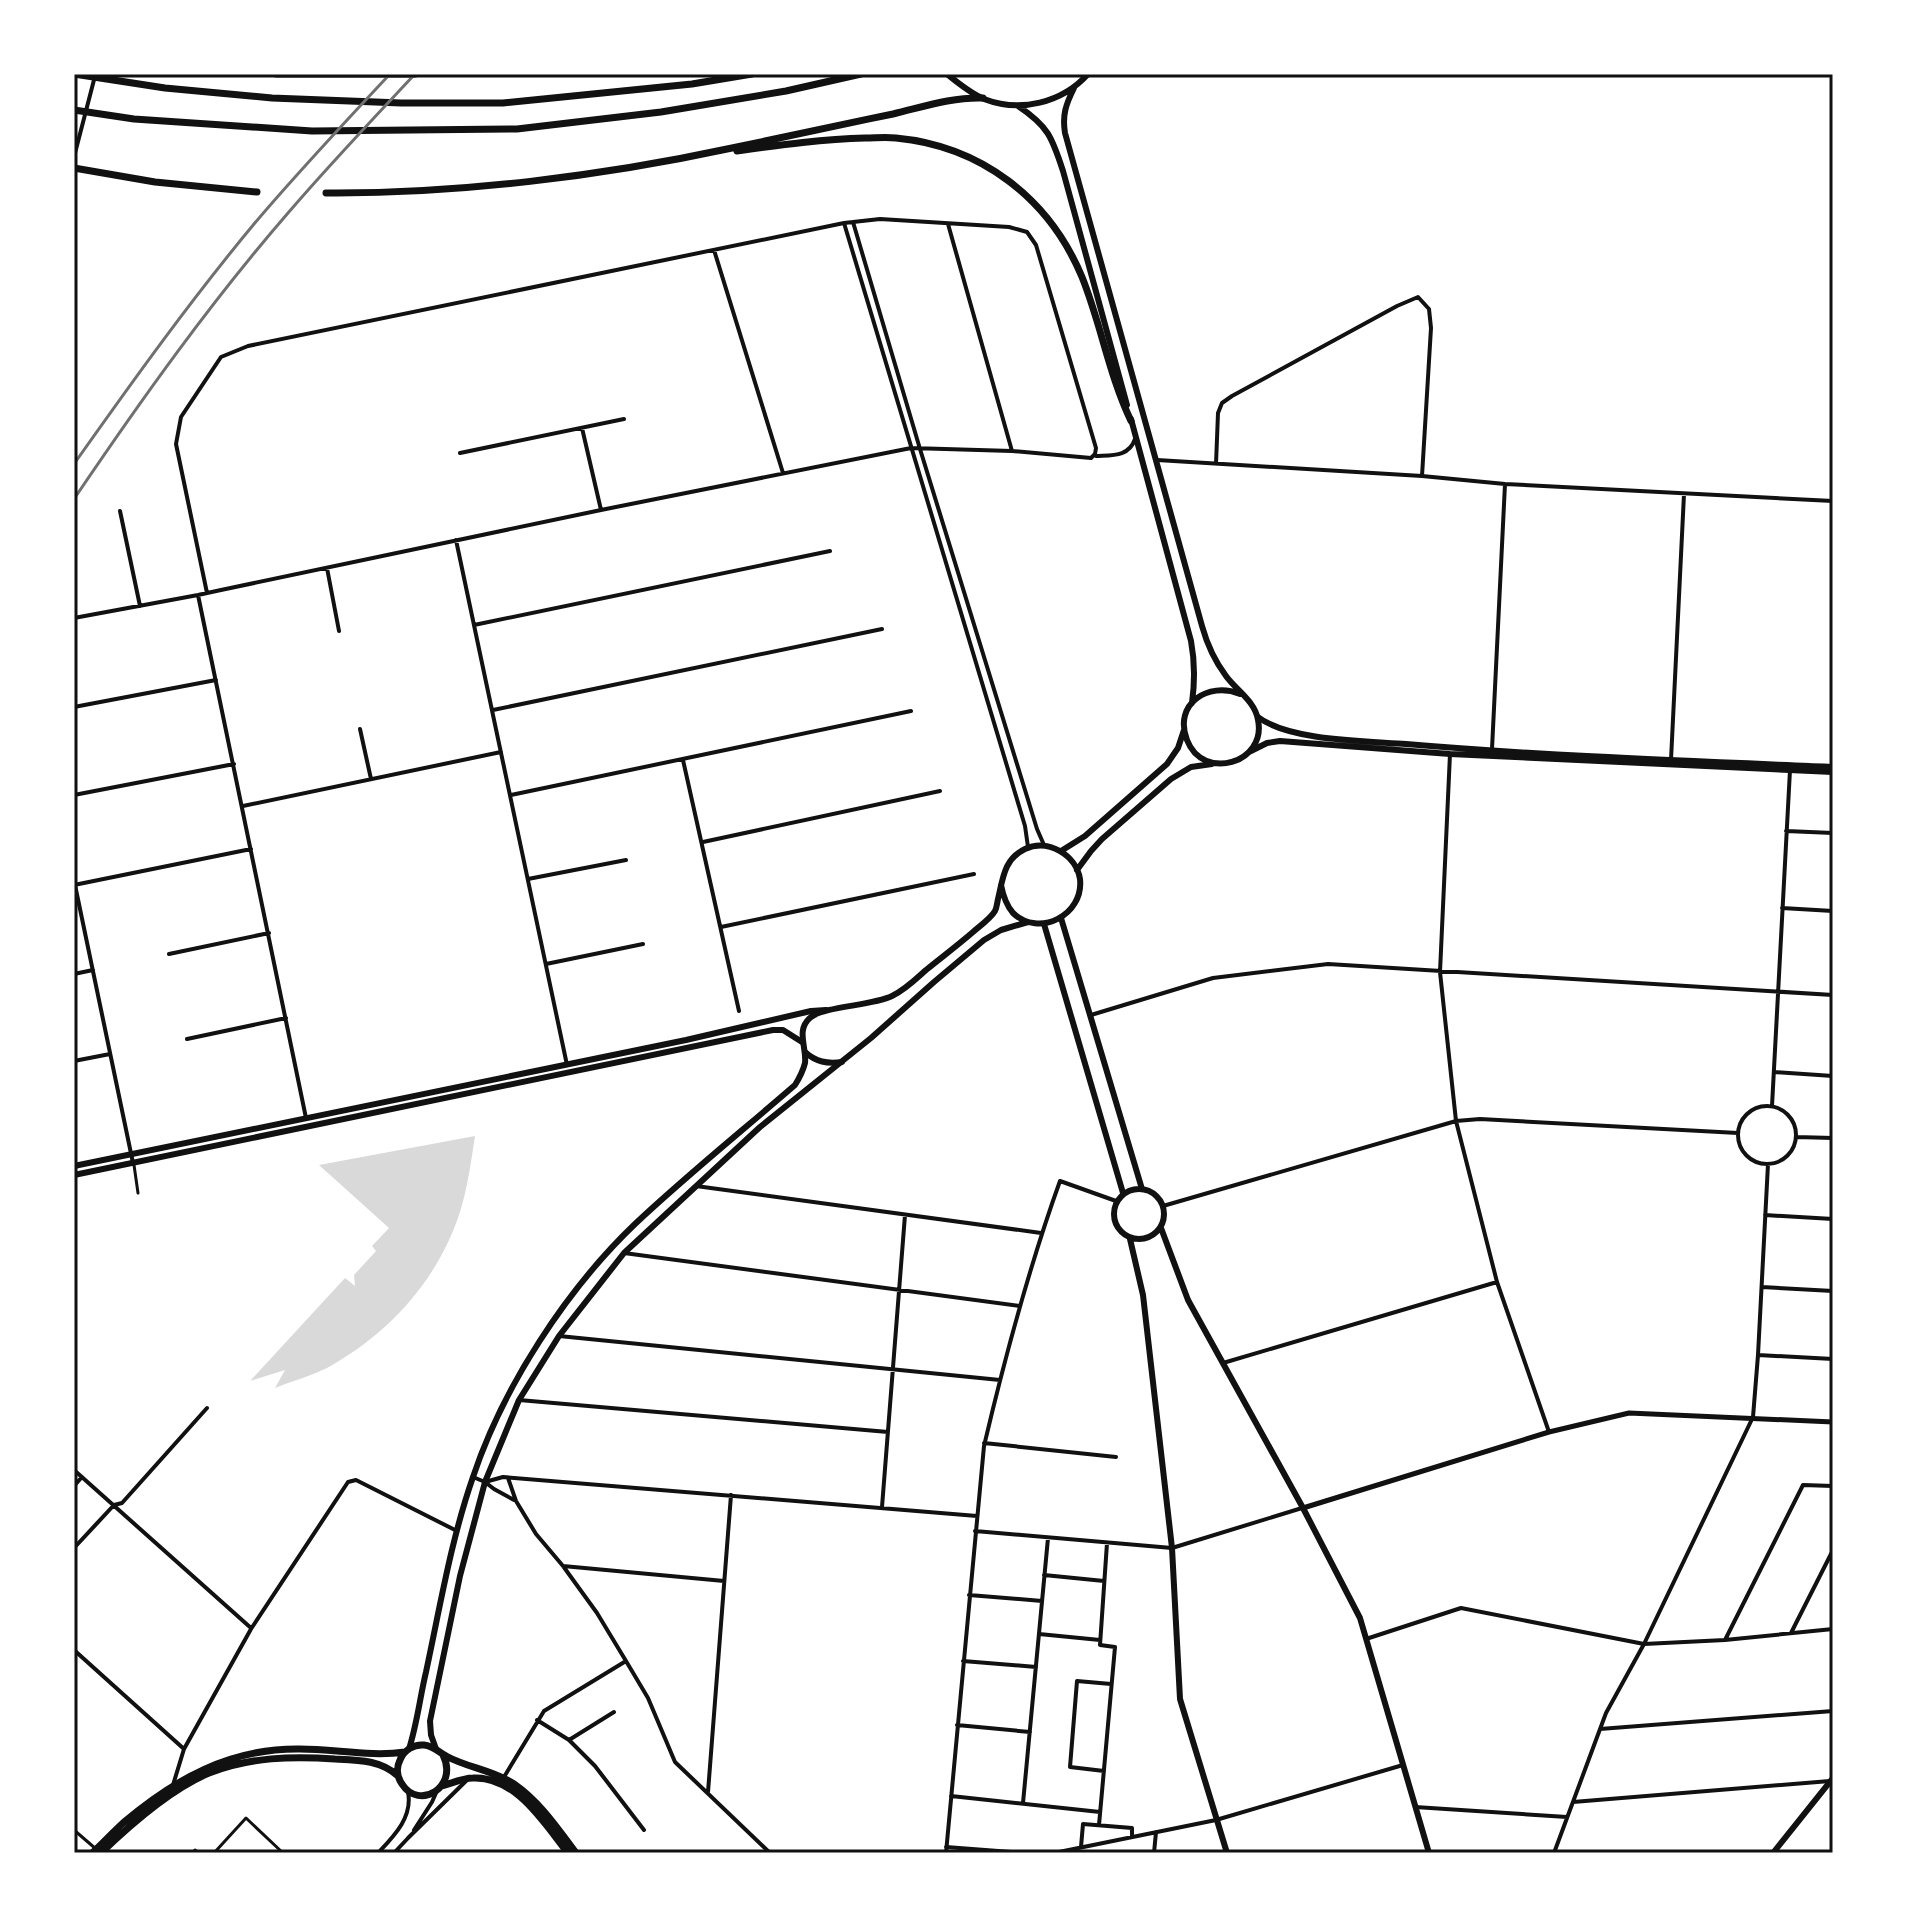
<svg xmlns="http://www.w3.org/2000/svg" width="1907" height="1927" font-family="Cabin,sans-serif">
<style>
.water{fill:#d9d9d9}
.lines{fill:none;stroke-linecap:round;stroke-linejoin:round}
.pedestrian{stroke:#111;stroke-width:3}
.minor{stroke:#111;stroke-width:4}
.tertiary{stroke:#111;stroke-width:5}
.secondary{stroke:#111;stroke-width:6}
.primary{stroke:#111;stroke-width:6}
.trunk{stroke:#111;stroke-width:7}
.motorway{stroke:#111;stroke-width:7}
.rail{stroke:#707070;stroke-width:3}
.neatline{fill:none;stroke:#111;stroke-width:3}
</style>
<rect width="100%" height="100%" fill="#fff"/>
<path class="water" d="M475,1136C470,1168 466,1201 453,1231C428,1291 383,1337 327,1368C311,1376 292,1381 275,1388L285,1370L250,1381L345,1278L355,1286L354,1275L376,1251L372,1246L389,1228L319,1165Z"/>
<g class="lines">
<path class="pedestrian" d="M134,1165L138,1193
M74,1830L96,1849
M192,1853L195,1850L199,1853
M214,1853L246,1818L283,1853"/>
<path class="minor" d="M74,157L95,76
M853,222L920,449L1037,829L1044,845
M844,223L1025,826L1028,847
M948,224L1012,451
M714,250L783,473
M582,428L601,510
M460,453L624,419
M1096,456C1112,455 1129,457 1135,439
M1157,460L1422,476L1505,484L1833,501
M1216,464L1218,413L1222,403L1232,396L1397,306L1418,297L1429,309L1431,328L1422,476
M120,511L140,606
M456,540L567,1065
M327,568L339,631
M198,595L306,1118
M74,618L198,595L221,590L601,510L911,448L1012,451L1091,458L1095,454L1096,448L1036,245L1027,232L1009,227L880,219L844,223L248,346L221,357L181,417L176,444L207,593
M474,625L830,551
M74,707L216,680
M493,710L882,629
M360,729L371,779
M1492,749L1505,484
M1450,754L1440,972L1456,1121L1497,1282L1549,1432
M683,760L739,1011
M1671,760L1684,494
M74,795L234,764
M511,795L911,711
M243,806L501,752
M1786,831L1833,833
M703,842L940,791
M528,879L626,860
M74,885L251,849
M75,885L133,1163
M1782,908L1833,911
M721,927L974,874
M169,954L269,933
M546,964L643,944
M74,974L93,970
M1091,1015L1213,978L1328,964L1833,995
M187,1039L286,1018
M74,1061L110,1054
M1774,1072L1833,1076
M1772,1106L1790,770
M1738 1135a29 29 0 1 1 58 0a29 29 0 1 1-58 0Z
M1796,1137L1833,1138
M696,1186L1041,1233
M1163,1206L1456,1121L1480,1119L1738,1133
M1765,1215L1833,1219
M624,1253L1020,1306
M1762,1287L1833,1291
M559,1336L1000,1380
M1758,1355L1833,1359
M1223,1363L1497,1282
M519,1400L888,1432
M984,1443L1116,1457
M74,1470L251,1628
M473,1477L485,1482L494,1489L514,1500
M508,1478L516,1501L536,1534L563,1566L597,1613L626,1661L648,1698L675,1762L770,1853
M485,1482L503,1477L977,1516
M74,1486L82,1477
M882,1507L905,1215
M975,1531L1172,1548L1302,1508
M74,1548L114,1505L122,1503L207,1408
M563,1566L724,1581
M1044,1575L1104,1581
M969,1595L1042,1601
M1791,1633L1833,1550
M1039,1634L1100,1640
M1366,1639L1461,1608L1644,1644L1725,1640L1833,1629
M1725,1640L1803,1485L1833,1486
M74,1650L184,1749
M963,1661L1036,1667
M537,1720L569,1740L595,1766L644,1830
M957,1725L1030,1732
M1600,1729L1833,1711
M569,1740L614,1712
M1104,1771L1070,1767L1077,1681L1111,1684
M504,1777L544,1711L626,1661
M173,1785L184,1749L251,1629L348,1482L356,1480L457,1531
M708,1792L731,1495
M951,1796L1100,1812
M1573,1802L1830,1781
M1023,1803L1048,1538
M1415,1807L1567,1817
M1099,1825L1115,1647L1100,1645L1107,1543
M414,1830L432,1802L436,1793
M408,1838L466,1781
M946,1847L1023,1853
M1081,1847L1083,1824L1132,1828V1837
M378,1853C394,1836 413,1817 408,1792
M394,1853L409,1837
M946,1853L984,1446C1005,1357 1029,1267 1060,1181L1116,1201
M1054,1853L1216,1820L1403,1765
M1154,1853L1156,1832
M1554,1853L1606,1713L1644,1644L1753,1417L1758,1355L1768,1164"/>
<path class="tertiary" d="M1303,1508L1549,1432L1629,1413L1833,1422"/>
<path class="secondary" d="M1258,717C1289,741 1366,741 1406,744C1548,756 1691,761 1833,767
M1251,751L1267,743L1280,741L1450,754L1833,772
M1061,918L1142,1189
M1044,924L1123,1193
M805,1052C816,1062 827,1064 842,1062
M74,1166L686,1040L811,1011L826,1010
M74,1175L773,1030H783L802,1042
M1114 1214a25 25 0 1 1 50 0a25 25 0 1 1-50 0Z
M1161,1228L1188,1300L1303,1508L1360,1618L1429,1853
M1130,1239L1143,1295L1172,1548L1180,1699L1227,1853"/>
<path class="primary" d="M947,74C958,83 970,93 984,99C1020,113 1062,103 1088,74
M1074,88C1066,104 1062,115 1065,133L1202,626C1207,644 1214,660 1226,676C1236,690 1255,701 1258,720C1267,763 1203,782 1187,740C1173,704 1208,681 1240,694
M1018,106C1048,126 1052,137 1063,171L1127,405
M1131,419L1191,641C1195,662 1195,681 1192,703
M1061,851L1085,836L1167,764L1178,748L1184,730
M1077,870L1091,851L1102,839L1171,779L1191,767L1212,764
M409,1749C417,1724 420,1697 426,1672C440,1607 451,1540 473,1477C503,1387 566,1290 635,1224C686,1176 742,1131 795,1085C800,1077 803,1071 805,1063C807,1047 795,1030 811,1017C826,1006 871,1006 892,996C905,990 916,979 926,970C942,957 958,945 973,932C980,926 991,918 995,911C997,907 997,903 998,899C1003,878 1004,859 1025,849C1048,838 1076,855 1080,879C1084,915 1039,938 1013,913C1006,905 1003,895 1001,885
M436,1749L431,1735L430,1721L460,1576L485,1482L519,1400L559,1336L624,1253L760,1127L871,1038L934,982L984,940L1001,930L1028,922
M1773,1853L1833,1778"/>
<path class="trunk" d="M443,1755C459,1787 419,1811 402,1784C397,1777 396,1768 400,1760C404,1750 414,1744 424,1745C434,1746 438,1752 446,1756C468,1768 493,1770 514,1784C540,1802 558,1829 576,1853
M442,1786C452,1783 463,1778 473,1778C516,1776 544,1823 568,1853
M92,1853C102,1844 112,1833 123,1823C175,1779 230,1748 300,1749C335,1749 370,1757 405,1752
M101,1853C130,1825 171,1789 209,1773C249,1757 293,1756 335,1759C358,1760 381,1760 398,1776"/>
<path class="motorway" d="M74,74L165,88L272,98L401,103H503L692,84L752,74
M276,74H415
M74,110L134,119L312,131L517,129L661,112L786,91L861,74
M737,151C780,145 822,139 865,138C875,138 886,137 896,138C981,146 1049,198 1082,277C1101,324 1109,375 1131,421
M74,168L155,182L257,192
M326,193C459,194 602,176 732,148C785,137 839,125 893,114C923,107 951,97 983,98"/>
<path class="rail" d="M74,464C132,382 190,301 254,224C298,172 344,123 390,74
M74,499C141,400 210,303 288,213C329,165 372,120 415,74"/>
</g>
<rect width="1907" height="1927" fill="none" stroke="#ffffff" stroke-width="152"/>
<rect x="76" y="76" width="1755" height="1775" class="neatline"/>
</svg>
